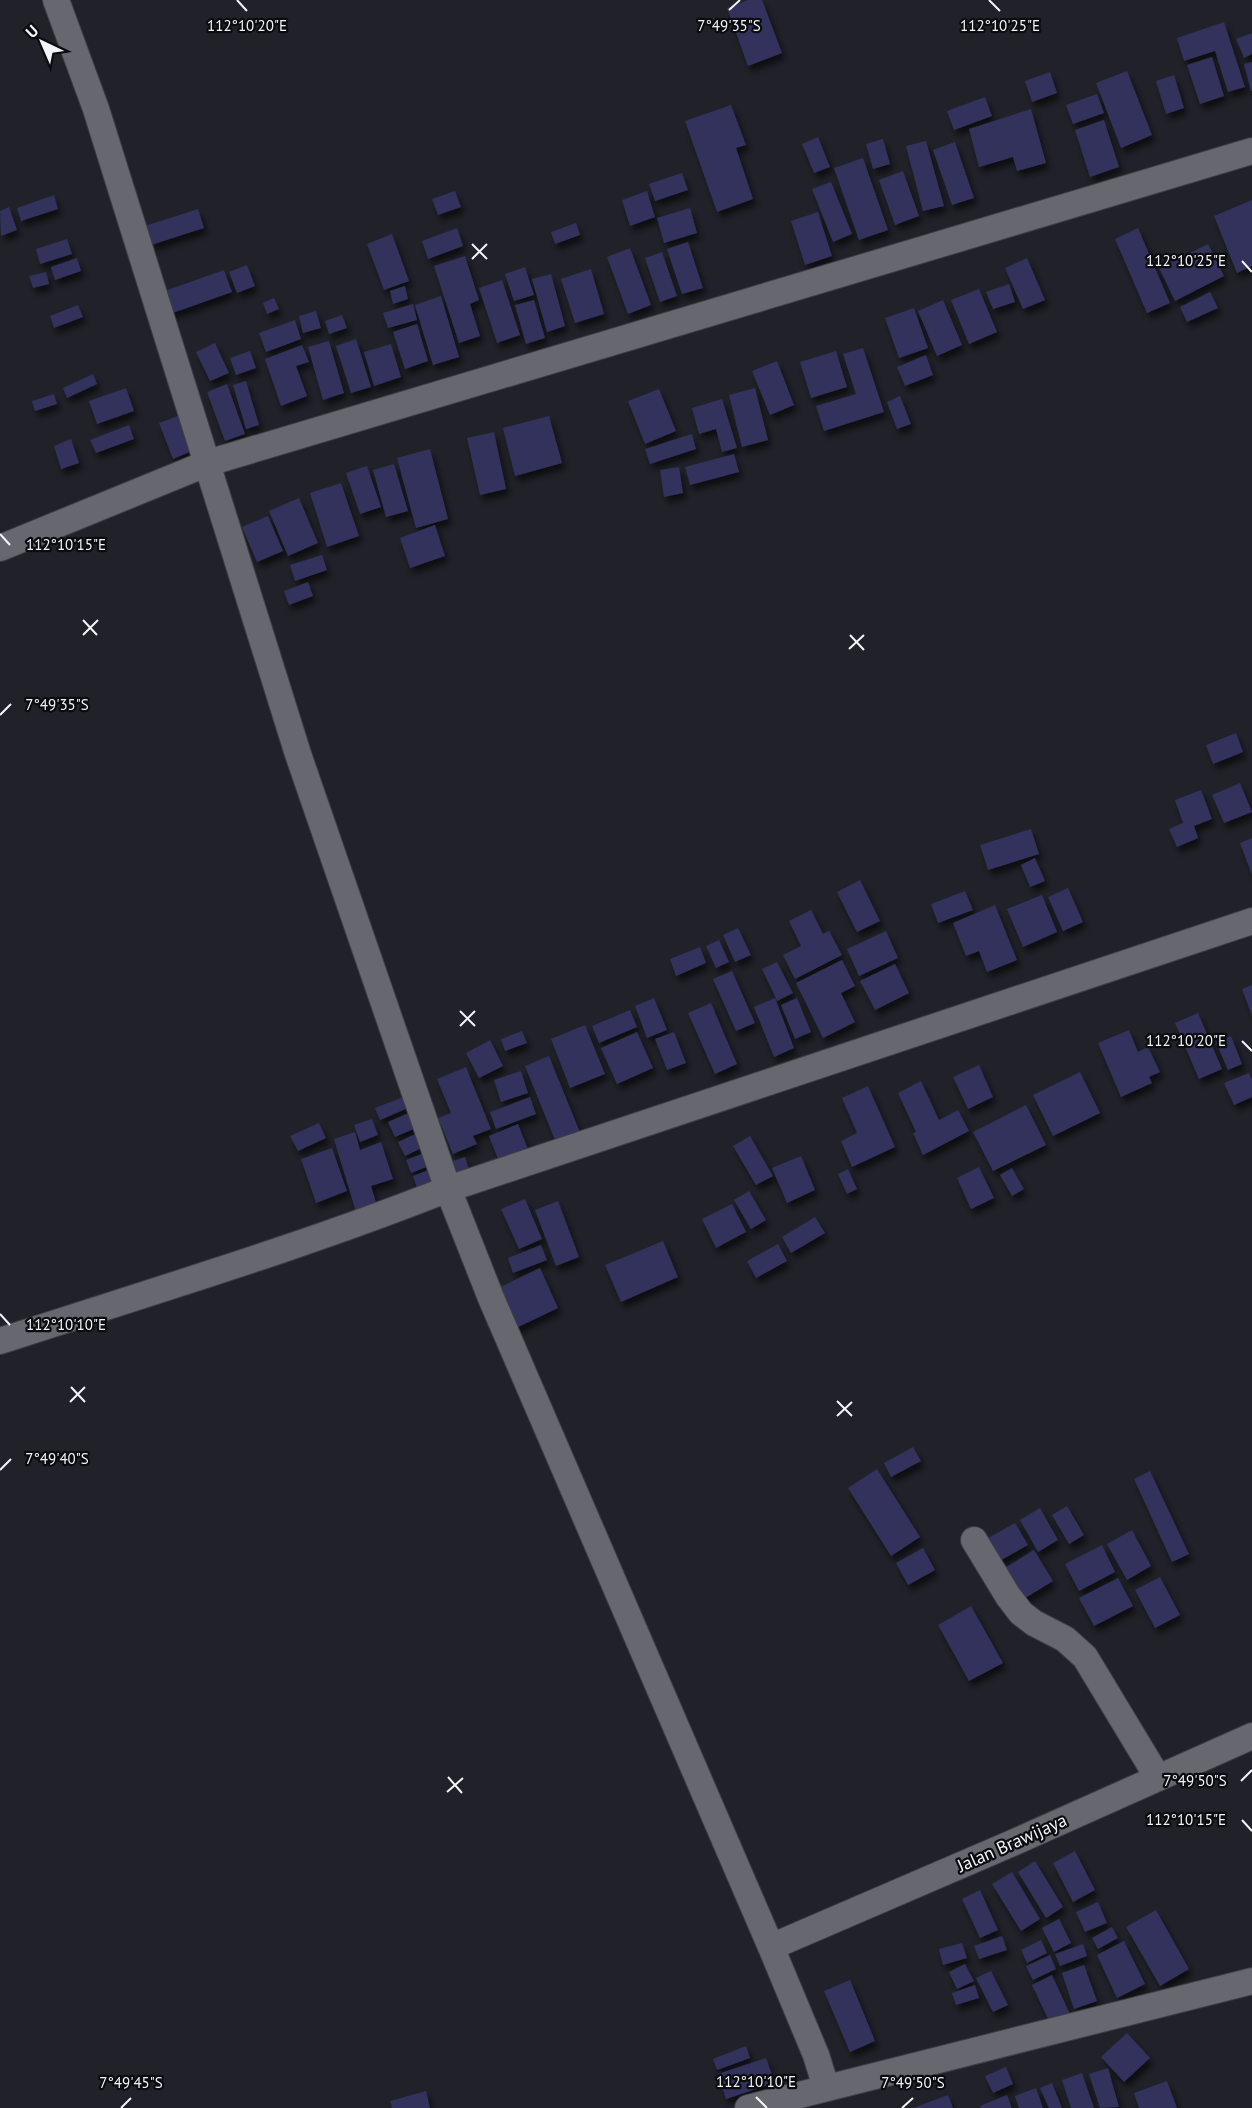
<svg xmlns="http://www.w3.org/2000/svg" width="1252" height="2108" font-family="'PT Sans',sans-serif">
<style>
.building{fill:#30325c;filter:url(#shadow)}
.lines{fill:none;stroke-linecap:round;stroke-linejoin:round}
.street-casing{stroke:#3e3e44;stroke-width:28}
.street{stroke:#66676f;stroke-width:26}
.ticks{fill:none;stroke:#f3f4f8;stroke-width:2}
.labels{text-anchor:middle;stroke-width:4.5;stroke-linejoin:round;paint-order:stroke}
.street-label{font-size:18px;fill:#f3f4f8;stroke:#0b0c0f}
.ticks-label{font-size:15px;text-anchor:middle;fill:#f3f4f8;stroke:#0b0c0f;stroke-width:4.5;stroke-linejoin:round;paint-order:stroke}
</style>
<defs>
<filter id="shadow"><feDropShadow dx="3.5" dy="6" stdDeviation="3" flood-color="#0009"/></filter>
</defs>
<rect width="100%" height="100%" fill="#212229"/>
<path class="building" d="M748,0H762L782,53L748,66L727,8Z
M1224,22L1245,87L1228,92L1215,51L1184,61L1177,38Z
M1252,33V54L1244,58L1236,39Z
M1212,57L1224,96L1200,104L1187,65Z
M1252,62V91H1251L1244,64Z
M1127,71L1152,135L1121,148L1096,83Z
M1050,72L1057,93L1032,102L1025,81Z
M1174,75L1184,108L1166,114L1156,81Z
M1097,94L1104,113L1073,124L1066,105Z
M985,97L992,116L954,130L947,111Z
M731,105L746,145L736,148L753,199L717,212L685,121Z
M1031,109L1046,163L1017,171L1013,157L979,167L969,129Z
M1104,120L1119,167L1090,177L1075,130Z
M818,137L830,167L814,173L802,144Z
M883,139L890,164L873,169L866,144Z
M926,141L944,206L923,211L906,146Z
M955,142L974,198L952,205L933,150Z
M863,158L888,230L859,240L834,168Z
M903,171L919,216L895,225L879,180Z
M682,173L688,190L655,201L649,184Z
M831,182L852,234L833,242L812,189Z
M455,191L461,207L438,215L432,199Z
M647,191L655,217L630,226L622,200Z
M54,195L58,209L21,221L17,208Z
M1252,200V266L1237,273L1214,216Z
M9,207L17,230L1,236L0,211Z
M690,208L697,233L664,243L657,218Z
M198,209L204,228L151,245L145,226Z
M818,212L832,256L805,265L791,221Z
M576,223L580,235L555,244L551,232Z
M457,228L463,246L428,259L422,241Z
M1138,228L1170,303L1147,313L1115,239Z
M392,234L409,281L384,290L367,244Z
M67,239L72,254L40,264L36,249Z
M688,242L703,288L682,294L667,249Z
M1208,244L1224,276L1175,301L1159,268Z
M630,248L651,305L628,314L607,257Z
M662,252L677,296L660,302L645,258Z
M465,256L479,300L470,304L480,336L459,343L434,266Z
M77,258L81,271L55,280L51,267Z
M1027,258L1045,300L1023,309L1005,268Z
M247,265L255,286L237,293L229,272Z
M525,267L534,295L514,301L505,274Z
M591,269L604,314L575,323L561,279Z
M224,270L232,292L170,314L162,292Z
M46,272L49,284L33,288L29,276Z
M551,274L565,326L547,332L532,279Z
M502,280L520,335L497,343L479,288Z
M1009,284L1015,302L993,309L986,292Z
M405,286L408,299L393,304L390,291Z
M979,289L997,332L969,344L951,300Z
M1210,292L1218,308L1187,322L1180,307Z
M441,296L459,357L433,365L415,305Z
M274,298L279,309L267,314L263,303Z
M534,300L545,338L526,344L515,305Z
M943,300L962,345L937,356L918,311Z
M413,304L417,320L388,328L383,313Z
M78,305L83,317L54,328L50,316Z
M914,308L928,348L899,358L885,318Z
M316,311L321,328L303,333L299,316Z
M342,315L347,328L329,334L325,321Z
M295,320L301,339L266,352L259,333Z
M417,324L428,361L405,369L393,332Z
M356,339L371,387L351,393L336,346Z
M329,341L344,393L323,400L308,347Z
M215,343L229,373L210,381L196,352Z
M391,344L401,377L374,386L364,352Z
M302,345L309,362L296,366L307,396L281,406L265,359Z
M863,348L884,412L824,431L816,406L856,394L843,354Z
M250,351L256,368L236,375L230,358Z
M836,351L847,387L811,398L800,362Z
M926,355L933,375L905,386L897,367Z
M777,361L794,405L770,415L752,371Z
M93,374L97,384L67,398L63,388Z
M246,381L259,425L246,429L233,385Z
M227,384L245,434L225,441L207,392Z
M126,388L134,411L97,424L89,401Z
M755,388L768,440L742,447L729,395Z
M659,389L676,431L645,444L628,401Z
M54,394L57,404L35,411L32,401Z
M900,396L911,424L897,429L887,402Z
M722,399L737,448L722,452L716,429L699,434L692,408Z
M178,416L192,451L173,459L159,423Z
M549,416L562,463L515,476L503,428Z
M129,425L134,439L96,453L90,440Z
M494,432L506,489L480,495L467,438Z
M692,434L696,449L650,464L645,449Z
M71,439L79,463L61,469L54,446Z
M430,449L448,519L416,528L397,458Z
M734,454L739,472L690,485L685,467Z
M394,464L408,511L386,517L373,470Z
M367,466L381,507L360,514L346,473Z
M679,467L683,493L664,497L660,470Z
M341,483L359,536L327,547L310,493Z
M299,498L318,543L288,556L269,511Z
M268,516L283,551L257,562L242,527Z
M435,525L445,556L410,568L400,538Z
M322,555L327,570L295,581L290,565Z
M308,582L313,596L289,605L284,591Z
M1236,733L1243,752L1213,764L1206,745Z
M1240,783L1252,812L1224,823L1212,795Z
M1201,790L1212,819L1194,826L1198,838L1177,847L1169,829L1183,823L1175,800Z
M1031,829L1039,854L988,870L980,845Z
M1252,838V875L1240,843Z
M1035,858L1045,881L1030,887L1021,865Z
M860,880L880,921L857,932L837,892Z
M1068,888L1083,922L1063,931L1048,897Z
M965,891L973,910L938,923L931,904Z
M1042,895L1057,932L1023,947L1007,909Z
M995,905L1017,960L987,972L979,951L966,956L953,923Z
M811,910L823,934L829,931L842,955L795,979L783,955L801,946L789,921Z
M738,928L751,955L735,962L723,935Z
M886,931L898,958L859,976L847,949Z
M719,940L729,962L716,968L706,946Z
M700,947L706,963L676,976L670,959Z
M842,960L855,986L841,993L855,1022L823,1038L796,983Z
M777,962L793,993L777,1001L762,969Z
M895,964L909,993L875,1010L860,981Z
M732,971L755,1023L736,1031L713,979Z
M1252,985V1016L1242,989Z
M654,998L667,1030L647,1038L635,1006Z
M775,998L794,1048L774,1057L754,1007Z
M797,998L811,1032L795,1039L781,1005Z
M711,1003L737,1064L715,1074L688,1013Z
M630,1010L637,1027L599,1043L592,1026Z
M1198,1013L1222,1069L1199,1079L1175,1023Z
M585,1025L605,1074L570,1088L551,1039Z
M1129,1030L1138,1052L1148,1047L1160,1072L1149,1077L1152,1083L1121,1097L1098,1043Z
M522,1031L527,1043L505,1051L501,1039Z
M637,1032L653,1068L617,1084L601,1048Z
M674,1032L686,1063L667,1070L655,1039Z
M1231,1036L1242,1064L1228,1070L1216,1042Z
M490,1040L503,1066L479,1078L466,1053Z
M549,1056L583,1140L559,1150L525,1066Z
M979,1065L993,1097L968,1109L953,1077Z
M466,1067L491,1129L473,1136L477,1144L453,1154L438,1118L451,1113L437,1079Z
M521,1071L528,1093L501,1102L494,1080Z
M1080,1072L1100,1113L1053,1136L1033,1095Z
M1249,1073L1252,1080V1097L1234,1105L1224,1083Z
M921,1081L939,1120L958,1110L969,1131L923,1155L913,1133L916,1132L898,1093Z
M868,1086L895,1147L852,1167L841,1141L857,1133L842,1098Z
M411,1094L415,1105L380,1120L375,1108Z
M530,1097L536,1114L496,1129L490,1112Z
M1026,1105L1046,1145L993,1171L973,1132Z
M411,1112L418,1127L395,1137L388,1122Z
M372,1119L378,1135L360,1142L354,1125Z
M319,1123L326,1138L298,1151L290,1136Z
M518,1124L529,1152L500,1164L489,1136Z
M355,1132L360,1150L381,1142L393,1179L371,1186L377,1206L356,1212L334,1139Z
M420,1132L426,1146L405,1156L398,1142Z
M750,1136L773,1176L756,1185L733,1146Z
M332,1148L347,1191L316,1203L301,1159Z
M432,1150L437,1163L411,1173L406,1160Z
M801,1156L815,1190L787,1203L772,1168Z
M465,1157L470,1173L458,1177L453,1161Z
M436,1167L442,1184L419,1193L413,1176Z
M979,1167L994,1198L971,1209L957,1178Z
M1012,1168L1024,1189L1012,1196L1000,1175Z
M848,1169L857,1189L847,1194L838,1174Z
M749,1191L766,1220L751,1229L734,1200Z
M525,1199L542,1239L519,1249L501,1209Z
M558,1201L579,1257L556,1266L535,1210Z
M732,1204L746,1232L716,1248L702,1219Z
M815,1217L825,1233L791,1253L782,1237Z
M663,1241L678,1277L621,1302L605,1265Z
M778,1244L787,1261L756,1278L747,1261Z
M541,1245L547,1260L513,1273L508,1258Z
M540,1268L558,1308L514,1329L496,1289Z
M913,1447L921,1461L891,1477L884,1463Z
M877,1469L920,1537L891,1556L848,1488Z
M1150,1471L1189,1554L1172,1562L1134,1479Z
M1067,1506L1084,1535L1069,1544L1052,1515Z
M1040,1508L1058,1540L1038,1552L1020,1520Z
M1015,1523L1028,1545L994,1564L981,1542Z
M1132,1530L1151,1566L1127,1580L1107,1544Z
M1102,1545L1115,1572L1079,1591L1065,1564Z
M923,1548L935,1570L908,1585L896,1563Z
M1034,1550L1053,1581L1022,1600L1003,1569Z
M1160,1577L1180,1615L1155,1628L1135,1590Z
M1118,1578L1133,1606L1094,1626L1079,1598Z
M971,1606L1003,1663L969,1681L938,1625Z
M1075,1851L1095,1890L1073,1902L1053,1863Z
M1035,1861L1063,1907L1046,1918L1018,1872Z
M1012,1872L1040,1919L1021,1931L992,1884Z
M980,1890L998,1930L980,1938L962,1899Z
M1098,1902L1107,1923L1085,1932L1076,1912Z
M1156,1910L1189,1969L1160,1986L1126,1927Z
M1059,1919L1071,1943L1054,1952L1042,1928Z
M1112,1927L1118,1938L1098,1949L1092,1938Z
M1002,1936L1007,1950L979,1959L974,1946Z
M1041,1940L1047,1953L1027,1963L1021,1950Z
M1124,1941L1145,1984L1117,1998L1097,1955Z
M962,1943L967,1958L943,1965L939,1949Z
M1083,1944L1087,1956L1060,1966L1055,1954Z
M1050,1955L1056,1969L1033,1980L1026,1966Z
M965,1964L974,1981L957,1989L949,1972Z
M1084,1965L1097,2001L1074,2009L1062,1973Z
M991,1971L1008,2005L993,2012L976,1978Z
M1052,1975L1070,2014L1050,2023L1032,1985Z
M850,1980L875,2041L850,2052L824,1991Z
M975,1985L979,1998L956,2005L952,1993Z
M1127,2033L1150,2058L1124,2082L1101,2057Z
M746,2046L750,2058L717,2070L713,2059Z
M766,2058L775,2083L726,2099L718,2074Z
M1006,2067L1013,2084L993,2093L985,2076Z
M1108,2068L1119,2107L1100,2108L1089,2074Z
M1082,2073L1094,2108H1071L1062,2080Z
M1167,2081L1177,2108H1139L1134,2093Z
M1052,2083L1062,2108H1049L1040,2088Z
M1036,2088L1043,2108H1019L1015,2096Z
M426,2091L430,2108H392L390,2101Z
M948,2095L953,2108H913Z
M1007,2095L1012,2108H981L980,2106Z"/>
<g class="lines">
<defs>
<path id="street" d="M56,0L96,109L298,754L448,1189L491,1298L771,1947L816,2055L826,2087
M0,548L208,463L1252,151
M0,1341C150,1292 302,1247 448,1189L1252,921
M974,1540L1008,1596L1021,1613L1034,1623L1065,1639L1085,1657L1158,1778
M771,1947L1017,1841L1252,1736
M748,2108L1252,1981"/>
</defs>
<use href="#street" class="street-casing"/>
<use href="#street" class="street"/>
</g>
<path class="ticks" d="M237,0L247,11M989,0L1000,11M729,10L740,0M472,244L487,259M472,259L487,244M1242,261L1252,272M0,534L10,545M83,620L97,635M83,635L98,620M850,635L864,650M849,649L864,635M0,715L11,704M460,1011L475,1026M460,1026L475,1011M1242,1041L1252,1051M0,1314L10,1325M71,1387L85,1402M837,1401L852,1416M70,1402L85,1387M837,1416L852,1402M0,1470L11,1459M448,1777L462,1793M1241,1781L1252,1770M447,1792L463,1778M1242,1820L1252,1831M756,2097L767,2108M121,2108L131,2098M902,2108L913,2098"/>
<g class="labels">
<g class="street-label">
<text transform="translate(1012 1843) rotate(-24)" y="6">Jalan Brawijaya</text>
</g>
</g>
<g class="ticks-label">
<text x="729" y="31">7°49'35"S</text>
<text x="247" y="31">112°10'20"E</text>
<text x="1000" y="31">112°10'25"E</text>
<text x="1186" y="266">112°10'25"E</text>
<text x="66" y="550">112°10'15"E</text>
<text x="57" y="710">7°49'35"S</text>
<text x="1186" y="1046">112°10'20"E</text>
<text x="66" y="1330">112°10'10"E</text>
<text x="57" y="1464">7°49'40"S</text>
<text x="1195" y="1786">7°49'50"S</text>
<text x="1186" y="1825">112°10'15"E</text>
<text x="756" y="2087">112°10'10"E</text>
<text x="131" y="2088">7°49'45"S</text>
<text x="913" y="2088">7°49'50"S</text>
</g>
<g transform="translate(42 42) rotate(316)" stroke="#0b0c0f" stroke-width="4.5" paint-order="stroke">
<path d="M0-4.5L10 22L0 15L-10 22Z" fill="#f3f4f8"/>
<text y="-9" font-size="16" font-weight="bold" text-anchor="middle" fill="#f3f4f8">U</text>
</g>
</svg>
